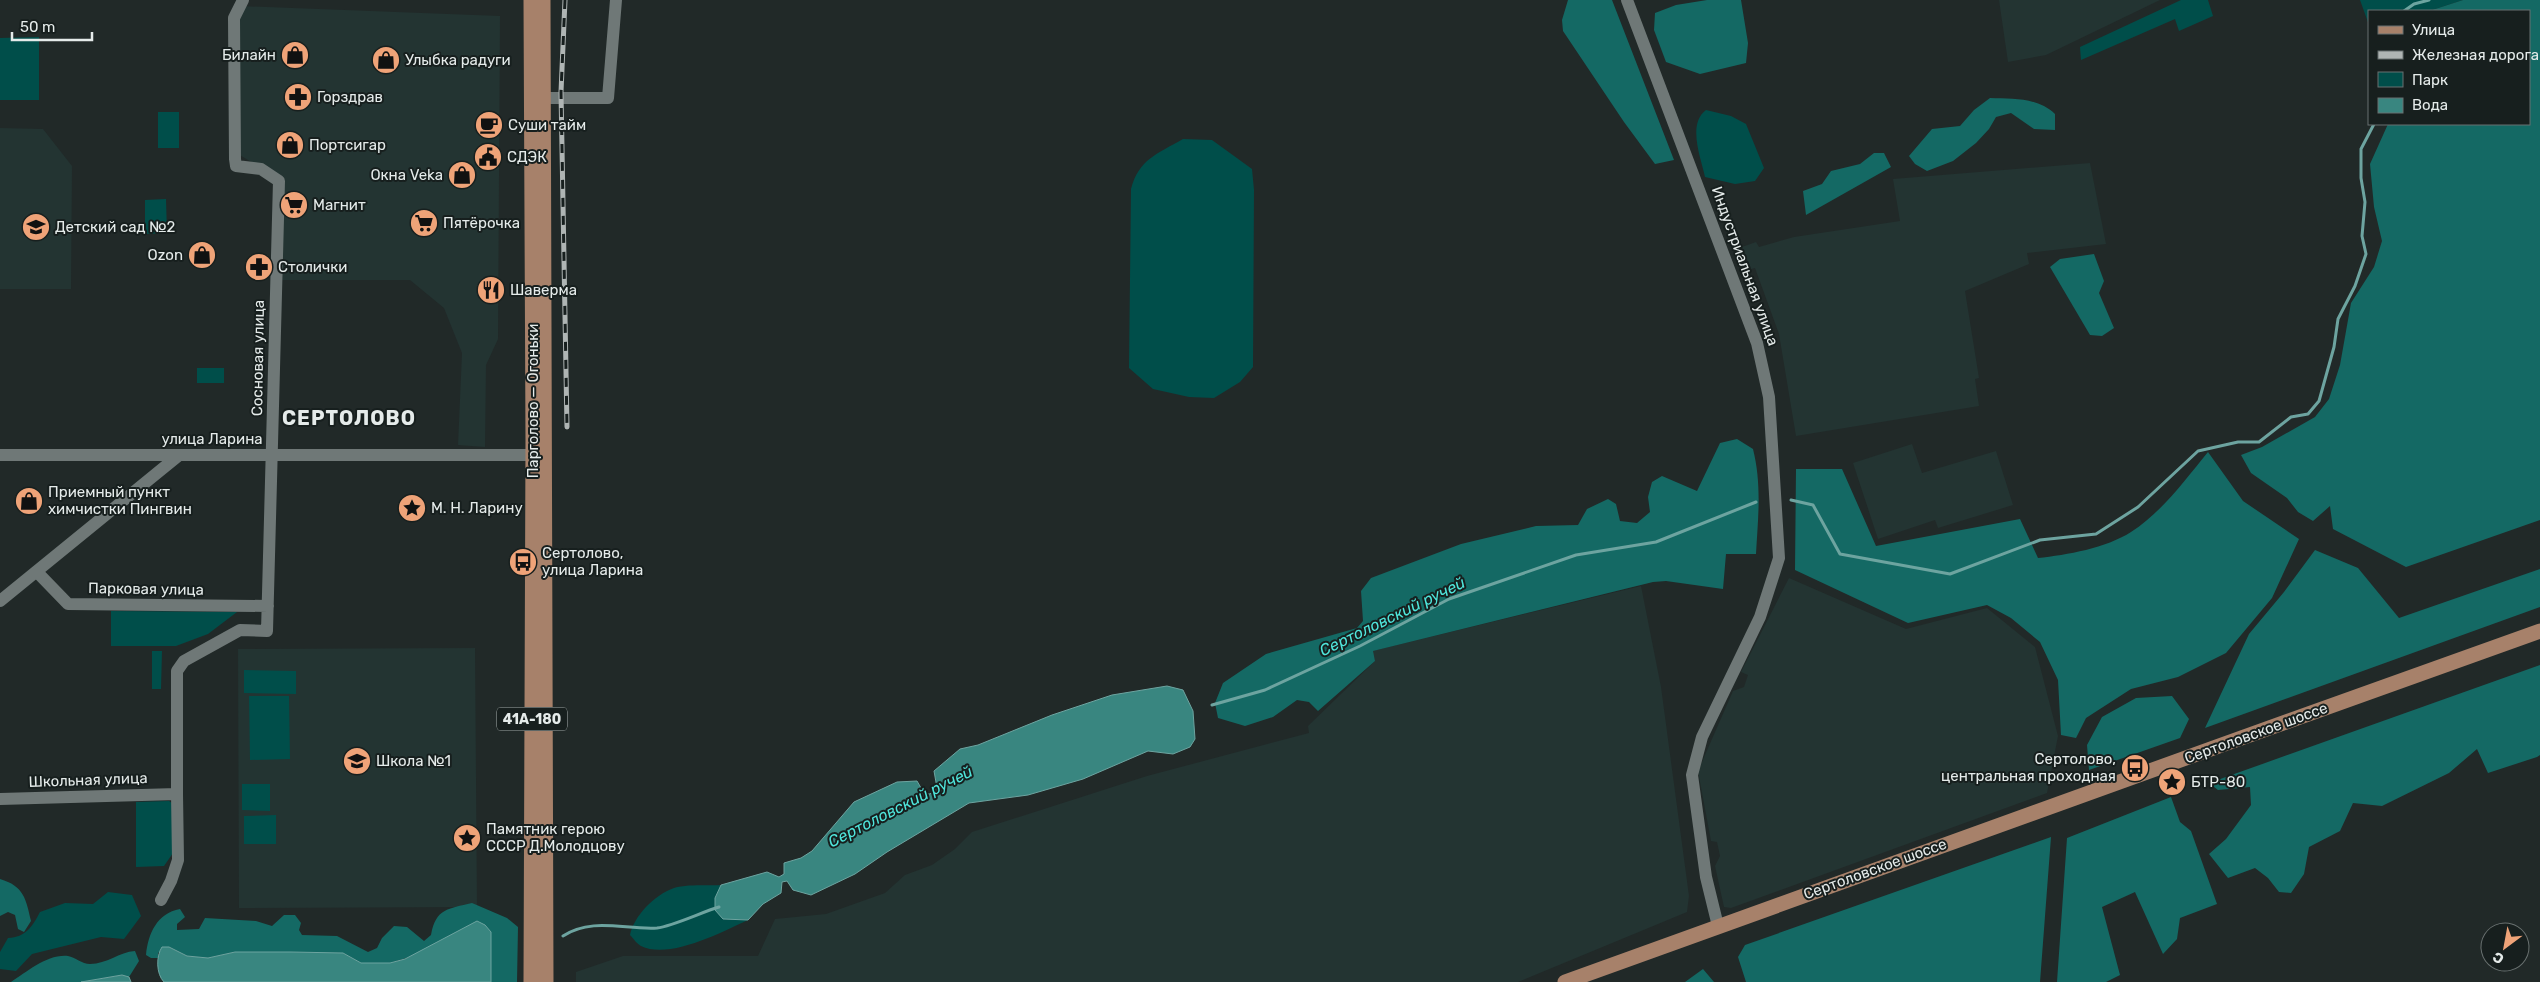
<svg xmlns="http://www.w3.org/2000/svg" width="2540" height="982" font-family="Rubik,sans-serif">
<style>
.built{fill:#233432}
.green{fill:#004e4a}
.forest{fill:#146964}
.water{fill:#398680;stroke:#6da4a0}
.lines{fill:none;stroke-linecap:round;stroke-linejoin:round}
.stream{stroke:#6da4a0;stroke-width:3}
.minor{stroke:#6f7877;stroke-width:12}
.major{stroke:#a7816a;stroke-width:15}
.rail-casing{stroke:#afb5b4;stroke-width:5}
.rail{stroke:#171f1e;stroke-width:3;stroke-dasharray:9;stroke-linecap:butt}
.labels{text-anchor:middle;stroke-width:4;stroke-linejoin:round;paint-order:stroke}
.shield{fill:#171f1e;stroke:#a7aead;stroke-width:1}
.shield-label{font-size:14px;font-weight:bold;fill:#e5ebea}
.poi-label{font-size:15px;fill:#e5ebea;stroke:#171f1e;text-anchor:start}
.street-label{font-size:15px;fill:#e5ebea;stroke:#171f1e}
.water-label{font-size:16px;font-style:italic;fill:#4fe5db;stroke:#171f1e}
.district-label{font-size:20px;font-weight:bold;letter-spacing:1px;fill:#e5ebea;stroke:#171f1e}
</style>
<rect width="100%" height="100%" fill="#212928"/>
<path class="built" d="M1999,0H2160L2046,55L2008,62Z
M238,6L500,16L498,339L486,365L485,447L458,445L462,353L444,308L410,280H279L282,180L238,154Z
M0,128L43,129L72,166L71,289H0Z
M2090,163L2106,244L2027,253L2029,264L1965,291L1979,378L1975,379L1979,406L1796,436L1779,334L1755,268L1751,269L1742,247L1756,242L1759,247L1794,237L1900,221L1893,179Z
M1912,444L1922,473L1996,451L2013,505L1938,528L1935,520L1878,539L1853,463Z
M1789,578L1906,629L1987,608L2035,647L2058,736L2047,793L1731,908L1724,907L1715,866L1720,856L1717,842L1711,841L1698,771L1733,691L1744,687L1748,675L1741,672Z
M1641,586L1661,687L1689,896L1687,912L1518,982H576V972L623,956H758L775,919L826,914L885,893L905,875L932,865L955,849L972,832L1147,776L1309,733L1308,726L1375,661L1372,651Z
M475,648L477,907L239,908L238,649Z"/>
<path class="green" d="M2181,0H2208L2213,16L2179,31L2175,19L2081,60L2080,47Z
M2360,0H2463L2429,11H2369V25Z
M39,37V100H0V38Z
M1706,110L1731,116L1746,124L1764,168L1755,181L1735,184L1705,177C1701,158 1687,124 1706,110Z
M158,112H179V148H158Z
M1183,139L1212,140L1252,169L1254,190L1253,367L1240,382L1214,398L1189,397L1153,389L1129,368L1131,189C1139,159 1157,154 1183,139Z
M166,199L167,233L145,234V200Z
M197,368H224V383H197Z
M111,611L237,612L208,634L176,646H111Z
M152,651H162L161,689H152Z
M244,670L296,671V694L244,693Z
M249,696H289L290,759L250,760Z
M242,784H270V811L242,810Z
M169,801L172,803L173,853L164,866L136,867V802Z
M276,815V844H244V816Z
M721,885L715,898L723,919L748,920C722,932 669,960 641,946C637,944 633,938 630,935C634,916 654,895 674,888C687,884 707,886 721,885Z
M108,892L132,895L141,916L124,939L101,937L32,954L16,971L0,969V952L8,938C26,937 32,927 40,912L65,903L93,904Z"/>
<path class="forest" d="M1568,0H1612L1674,160L1655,164L1624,122L1563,31L1562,20Z
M1707,0H1741L1748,43L1746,63L1700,74L1666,62L1654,30L1655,13L1676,5Z
M2463,0H2540V520L2406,567L2333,529L2330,506L2313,521L2298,512L2287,498L2251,473L2241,455L2262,447L2315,417L2329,399L2340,365L2351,303L2374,267L2382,241L2374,207L2370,164L2388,124H2529V11H2429Z
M1990,98C2013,99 2037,97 2055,114V130L2034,129L2011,113L1996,117L1989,129L1976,143L1953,161L1927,171L1915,164L1909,156L1932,129L1960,126L1974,110Z
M1874,153H1884L1891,167L1806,215L1803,191L1822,184L1831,171L1860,164Z
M2094,254L2104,281L2099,293L2114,328L2102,336L2090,335L2050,267L2060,259Z
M1737,439L1753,449C1762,485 1758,518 1756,554H1726L1723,589L1666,581L1653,582L1373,651L1375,661L1318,711L1309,702L1297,700L1273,717L1245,726L1218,718L1215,703L1223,683L1266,654L1357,628L1363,621L1361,591L1371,578L1461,544L1536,526L1578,525L1587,509L1608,499L1616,504L1620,521L1637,523L1650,512L1648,497L1652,482L1662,476L1697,491L1720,443Z
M2208,452L2243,501L2299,539L2272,598L2226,653L2178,677L2131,689L2086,718L2076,738L2061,735L2058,680L2040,642L2011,618L1987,605L1908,623L1795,570L1796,469H1842L1876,546L2020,519L2038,558C2067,555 2106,548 2131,532C2162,512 2185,480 2208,452Z
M2315,550L2358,568L2399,618L2540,569V607L2205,728L2249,634L2284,592Z
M2540,665V755L2537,757L2488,773L2477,749L2449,773L2382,806L2353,803L2340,831L2309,847L2304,874L2291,893L2279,892L2268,878L2255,868L2228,878L2209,854L2226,839L2251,805L2250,787L2218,790L2209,783Z
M2172,696L2189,719L2180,738L2089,770L2087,745L2102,717L2136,698Z
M2171,797L2180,822L2191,831L2217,904L2180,918L2177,939L2163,954L2135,892L2102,907L2120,975L2106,982H2057L2067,838Z
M2051,837L2040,982H1746L1738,957L1745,945Z
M0,879C24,886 26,899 31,921L24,932L18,929L15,915L8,912L0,916Z
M472,903L507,918L518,927L517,982H491V932L390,963H361L343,953L235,952L208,958L187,956L169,947L158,953V958H151L146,955C148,934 157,913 180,909L185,917L177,924V930L199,929L205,918L256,921L272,926L284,915H295L301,923L299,930L302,935L337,936L368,952L377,948L382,938L394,926L407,927L424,941L431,935C436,908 448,909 472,903Z
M135,951L139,961L129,977L122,975L81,982H11C27,972 47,954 68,956C75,957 82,964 90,964C107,964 119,952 135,951Z
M1703,969L1714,982H1685Z"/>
<path class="water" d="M1167,686L1183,690L1193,711L1195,739L1190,747L1173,754L1148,751L1083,779L1028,795L969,803L887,852L855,874L811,895L793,890L787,881L782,882L781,893L763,904L748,920L723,919L715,910V898L721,885L767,872L779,877L784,874V863L801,858L812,851L854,802L897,782L917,781L924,793L930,794L937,788L934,771L960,749L978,745L1052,715L1112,695Z
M477,921L485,925L491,932V982H164C156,974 156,956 162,947H169L187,956L208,958L235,952H291L343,953L361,963H390L405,959Z
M122,975L129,977L131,982H81Z"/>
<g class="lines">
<path class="stream" d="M2404,11L2414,4L2429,0
M1791,500L1813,505L1840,554L1950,574L2040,540L2096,534L2138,507L2198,451L2238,442H2259L2291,417L2308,414L2319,401L2334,347L2338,319L2355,286L2366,254L2362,236L2365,202L2361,178V149L2374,124
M1212,705L1265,690L1360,646L1449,599L1576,555L1656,542L1756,502
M563,936C592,917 625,930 657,928C673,926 702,912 719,907"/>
<path class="minor" d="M1627,0L1757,343L1769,397L1779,558L1760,617L1702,737L1692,775L1706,877L1718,926
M543,98H608L616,0
M0,455H542
M37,572L68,604L268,606
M0,601L178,456
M0,799L177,794V671L184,661L240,630L267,631L279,181L261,169L236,166L235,159L234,18L243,0
M161,900L171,881L178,860L177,794"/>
<path class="major" d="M531,0L533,440L531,982
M543,0L546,982
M1565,982C1889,863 2215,748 2540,631"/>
<defs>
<path id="rail" d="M565,0L561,92L567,427"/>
</defs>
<use href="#rail" class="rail-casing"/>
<use href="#rail" class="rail"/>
</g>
<defs>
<symbol id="shop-disc" viewBox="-11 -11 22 22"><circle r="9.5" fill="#efa378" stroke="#171f1e"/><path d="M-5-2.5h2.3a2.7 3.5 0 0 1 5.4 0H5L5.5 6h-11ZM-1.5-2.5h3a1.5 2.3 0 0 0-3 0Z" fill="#111"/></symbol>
<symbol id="pharmacy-disc" viewBox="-11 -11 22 22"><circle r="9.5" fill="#efa378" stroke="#171f1e"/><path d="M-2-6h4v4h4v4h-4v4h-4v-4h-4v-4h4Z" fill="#111"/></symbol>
<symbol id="cafe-disc" viewBox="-11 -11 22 22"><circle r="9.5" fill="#efa378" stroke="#171f1e"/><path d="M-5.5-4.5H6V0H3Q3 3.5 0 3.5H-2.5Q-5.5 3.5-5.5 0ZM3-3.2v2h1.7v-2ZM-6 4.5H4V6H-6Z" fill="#111"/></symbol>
<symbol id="civic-disc" viewBox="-11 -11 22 22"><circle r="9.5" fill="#efa378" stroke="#171f1e"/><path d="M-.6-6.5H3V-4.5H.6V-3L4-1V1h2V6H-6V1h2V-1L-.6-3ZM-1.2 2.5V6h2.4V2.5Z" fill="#111"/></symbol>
<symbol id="supermarket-disc" viewBox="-11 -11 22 22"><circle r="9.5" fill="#efa378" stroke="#171f1e"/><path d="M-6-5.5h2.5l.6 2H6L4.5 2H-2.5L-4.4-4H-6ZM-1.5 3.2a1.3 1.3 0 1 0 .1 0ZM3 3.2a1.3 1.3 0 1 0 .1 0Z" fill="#111"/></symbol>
<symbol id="school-disc" viewBox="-11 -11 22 22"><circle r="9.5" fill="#efa378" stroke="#171f1e"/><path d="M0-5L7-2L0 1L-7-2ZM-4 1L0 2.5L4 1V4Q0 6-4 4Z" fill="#111"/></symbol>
<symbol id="restaurant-disc" viewBox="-11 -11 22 22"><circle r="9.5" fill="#efa378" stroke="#171f1e"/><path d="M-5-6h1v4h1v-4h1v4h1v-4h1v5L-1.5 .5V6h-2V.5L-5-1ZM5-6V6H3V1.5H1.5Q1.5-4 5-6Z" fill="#111"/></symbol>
<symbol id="sight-disc" viewBox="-11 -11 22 22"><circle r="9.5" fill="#efa378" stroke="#171f1e"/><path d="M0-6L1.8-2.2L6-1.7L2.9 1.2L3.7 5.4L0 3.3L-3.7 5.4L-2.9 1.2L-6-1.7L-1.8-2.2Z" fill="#111"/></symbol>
<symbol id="bus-disc" viewBox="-11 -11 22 22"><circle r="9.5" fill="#efa378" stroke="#171f1e"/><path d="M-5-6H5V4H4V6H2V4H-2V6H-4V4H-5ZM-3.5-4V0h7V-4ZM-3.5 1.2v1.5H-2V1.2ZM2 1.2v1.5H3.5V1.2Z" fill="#111"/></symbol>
</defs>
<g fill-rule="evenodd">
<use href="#shop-disc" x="279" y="39" width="32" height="32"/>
<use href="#shop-disc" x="370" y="44" width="32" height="32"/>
<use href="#pharmacy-disc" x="282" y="81" width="32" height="32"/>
<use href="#cafe-disc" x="473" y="109" width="32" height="32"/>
<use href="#shop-disc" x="274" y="129" width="32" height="32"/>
<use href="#civic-disc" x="472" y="141" width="32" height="32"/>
<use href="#shop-disc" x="446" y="159" width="32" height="32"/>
<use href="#supermarket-disc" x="278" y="189" width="32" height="32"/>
<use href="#supermarket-disc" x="408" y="207" width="32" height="32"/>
<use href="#school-disc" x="20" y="211" width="32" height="32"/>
<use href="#shop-disc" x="186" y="239" width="32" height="32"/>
<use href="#pharmacy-disc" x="243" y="251" width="32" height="32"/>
<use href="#restaurant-disc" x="475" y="274" width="32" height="32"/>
<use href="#shop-disc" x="13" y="485" width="32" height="32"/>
<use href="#sight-disc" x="396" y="492" width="32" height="32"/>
<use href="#bus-disc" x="507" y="546" width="32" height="32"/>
<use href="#school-disc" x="341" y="745" width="32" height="32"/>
<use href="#bus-disc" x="2119" y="752" width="32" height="32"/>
<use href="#sight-disc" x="2156" y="766" width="32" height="32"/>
<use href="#sight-disc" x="451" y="822" width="32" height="32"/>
</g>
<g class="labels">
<rect class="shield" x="497" y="707.5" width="70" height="23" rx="4"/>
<g class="shield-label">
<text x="532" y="724">41А-180</text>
</g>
<g class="poi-label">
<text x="276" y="60" text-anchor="end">Билайн</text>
<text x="405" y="65">Улыбка радуги</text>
<text x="317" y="102">Горздрав</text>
<text x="508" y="130">Суши тайм</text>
<text x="309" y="150">Портсигар</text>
<text x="507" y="162">СДЭК</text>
<text x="443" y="180" text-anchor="end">Окна Veka</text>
<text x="313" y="210">Магнит</text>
<text x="443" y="228">Пятёрочка</text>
<text x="55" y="232">Детский сад №2</text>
<text x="183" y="260" text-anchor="end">Ozon</text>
<text x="278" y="272">Столички</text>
<text x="510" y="295">Шаверма</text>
<text x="48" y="497">Приемный пункт<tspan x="48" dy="17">химчистки Пингвин</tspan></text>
<text x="431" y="513">М. Н. Ларину</text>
<text x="542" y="558">Сертолово,<tspan x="542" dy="17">улица Ларина</tspan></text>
<text x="2116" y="764" text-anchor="end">Сертолово,<tspan x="2116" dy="17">центральная проходная</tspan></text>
<text x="376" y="766">Школа №1</text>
<text x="2191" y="787">БТР-80</text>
<text x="486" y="834">Памятник герою<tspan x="486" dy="17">СССР Д.Молодцову</tspan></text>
</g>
<g class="street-label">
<text transform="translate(1745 266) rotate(70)" y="5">Индустриальная улица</text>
<text transform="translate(258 358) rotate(-89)" y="5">Сосновая улица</text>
<text transform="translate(533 401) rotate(-90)" y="5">Парголово — Огоньки</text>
<text x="212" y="444">улица Ларина</text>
<text transform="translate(146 589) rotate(1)" y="5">Парковая улица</text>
<text transform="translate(2256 733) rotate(-20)" y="5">Сертоловское шоссе</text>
<text transform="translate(88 780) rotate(-2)" y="5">Школьная улица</text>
<text transform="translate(1875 869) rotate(-20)" y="5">Сертоловское шоссе</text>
</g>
<g class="water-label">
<text transform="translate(1392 616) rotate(-26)" y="6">Сертоловский ручей</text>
<text transform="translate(900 806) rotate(-27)" y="6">Сертоловский ручей</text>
</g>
<g class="district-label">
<text x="349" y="425">СЕРТОЛОВО</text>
</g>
</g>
<rect x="2368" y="10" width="162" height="115" fill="#171f1e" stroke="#697170"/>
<rect x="2378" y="26" width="25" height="8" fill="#a7816a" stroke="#697170"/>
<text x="2412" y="35" font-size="15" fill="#e5ebea">Улица</text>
<rect x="2378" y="51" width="25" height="8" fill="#afb5b4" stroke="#697170"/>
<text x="2412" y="60" font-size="15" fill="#e5ebea">Железная дорога</text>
<rect x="2378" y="72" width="25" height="15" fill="#004e4a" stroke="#697170"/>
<text x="2412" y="85" font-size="15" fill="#e5ebea">Парк</text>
<rect x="2378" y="98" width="25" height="15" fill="#398680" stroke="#697170"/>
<text x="2412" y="110" font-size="15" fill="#e5ebea">Вода</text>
<g transform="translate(2505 947) rotate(212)"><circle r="24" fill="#171f1e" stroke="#697170"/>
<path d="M0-4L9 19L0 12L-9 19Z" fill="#efa378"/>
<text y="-8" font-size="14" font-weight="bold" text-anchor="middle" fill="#e5ebea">С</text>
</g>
<path d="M12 32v8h80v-8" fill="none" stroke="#e5ebea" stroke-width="2.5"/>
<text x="20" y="32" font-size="15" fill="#e5ebea" stroke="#171f1e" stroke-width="4" paint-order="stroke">50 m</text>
</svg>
